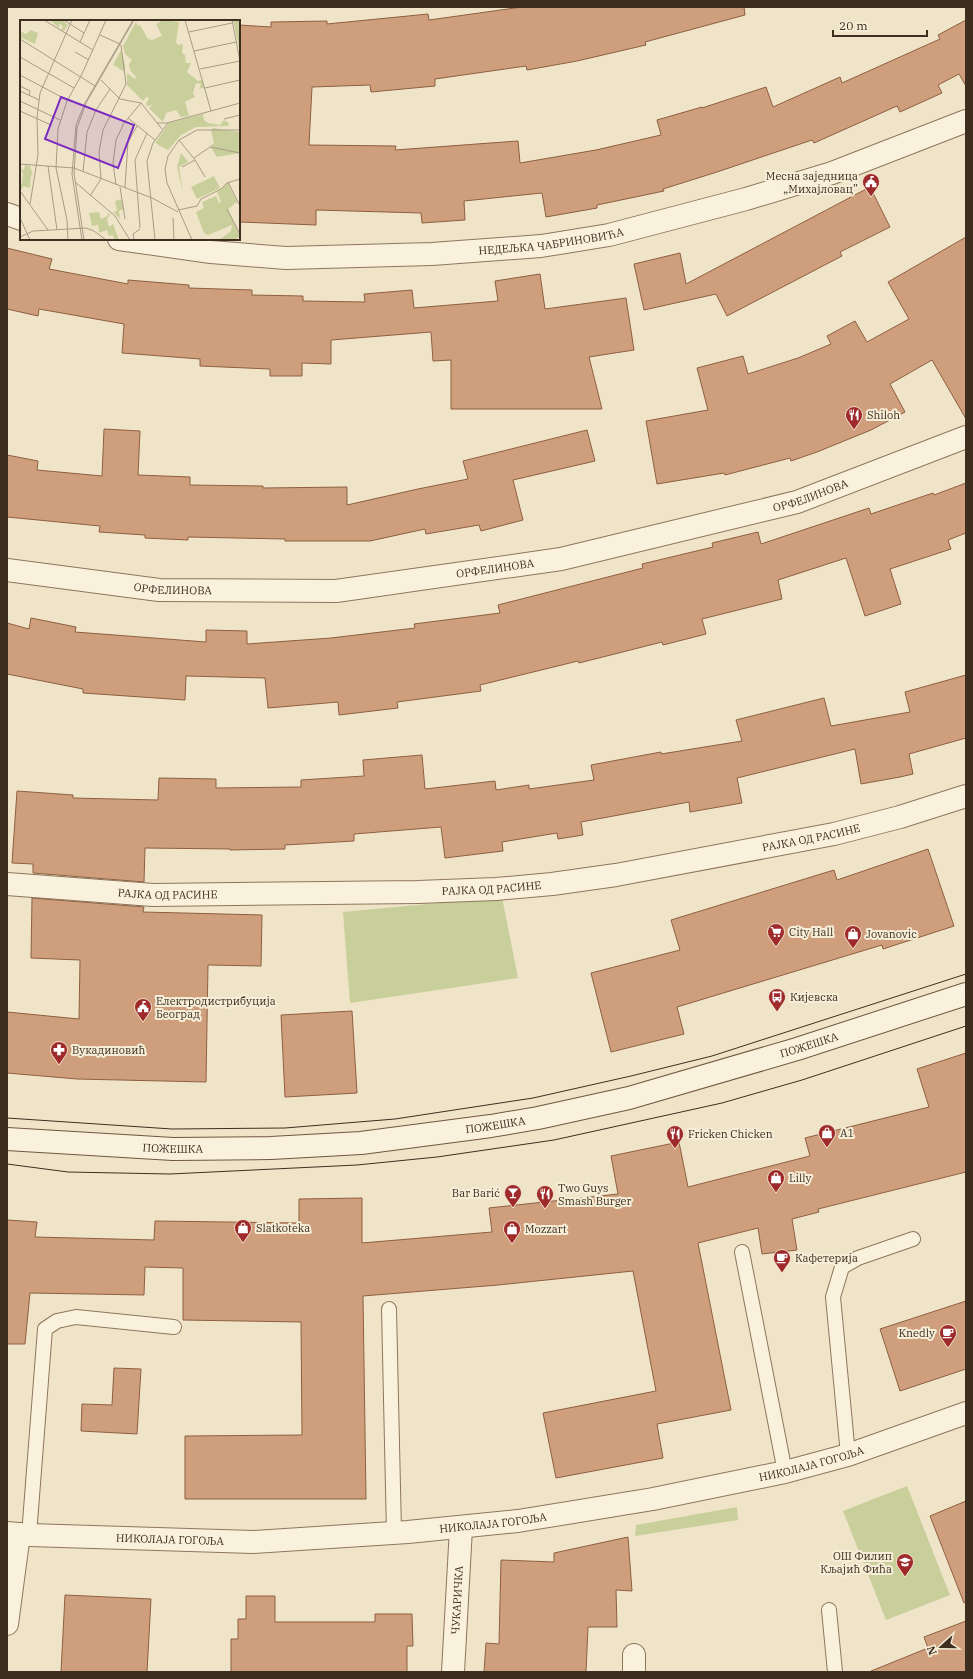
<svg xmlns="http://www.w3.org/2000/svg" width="973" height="1679" font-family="'IBM Plex Serif',serif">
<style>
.green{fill:#c9cf9b}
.building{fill:#cf9f7d;stroke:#8d5f41}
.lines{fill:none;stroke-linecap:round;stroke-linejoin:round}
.lane-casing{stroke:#8d765c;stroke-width:16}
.street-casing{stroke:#8d765c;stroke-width:24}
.secondary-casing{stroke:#6f573f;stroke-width:24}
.lane{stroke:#faf1dc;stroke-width:14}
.street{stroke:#faf1dc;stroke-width:22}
.secondary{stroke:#faf1dc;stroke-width:22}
.tram{stroke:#3d2e20;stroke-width:1}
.labels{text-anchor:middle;stroke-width:4;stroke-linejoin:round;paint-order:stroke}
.poi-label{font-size:11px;fill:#3d2e20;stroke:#f7eed8;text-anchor:start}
.street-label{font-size:11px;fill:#3d2e20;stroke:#f7eed8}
.inset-road{fill:none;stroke:#a89b85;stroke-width:1}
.view{fill:#7b2cbf;fill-opacity:0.15;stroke:#7b2cbf;stroke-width:2}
.inset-edge{fill:none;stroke:#3d2e20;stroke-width:2}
</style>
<rect width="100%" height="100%" fill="#f0e4c8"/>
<path class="green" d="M502,897L518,978L350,1003L343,912Z
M907,1486L950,1595L886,1620L843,1511Z
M737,1507L738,1520L635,1536L636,1525Z"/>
<path class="building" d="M522,7H744L745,15L645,42L646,45L577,61L527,70L526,66L435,79V86L371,92L370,85L312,87L309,145L396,146L395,150L518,141L520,163L596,150L661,135L657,120L702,107V108L766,87L773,107L840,77L842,83L940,39L938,35L966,20V86L959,74L938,85L942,93L900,112L897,106L814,143L812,140L717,172L663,189L664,191L597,205V208L546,217L542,193L464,201L465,220L422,223L421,213L316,210V225L239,222V25L271,27V22L327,21V24L428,14L429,20Z
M870,187L890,227L840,252L842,256L727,316L716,294L644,310L634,264L680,253L686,284Z
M966,237V419L932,360L890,384L905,412L871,430L817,452L791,461L790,458L725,475L724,473L657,484L646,421L708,410L697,368L743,356L748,374L798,358L831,344L827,336L855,321L867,342L909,319L888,282Z
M7,248L52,259L49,269L128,284V280L189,285V288L252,290V295L303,296V301L365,302L364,294L412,290L414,308L498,301L495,281L540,274L545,309L626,298L634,350L589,357L602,409H451V360L433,361L431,332L331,340V364L302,363V376H270V369L200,366V359L122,353L124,324L39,309L38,316L7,309Z
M104,429L140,431L138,475L190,477V485L263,486V488L347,487V505L418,489L468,479L463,461L587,430L595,461L513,480L523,520L481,531L479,525L426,534L425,529L370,541H285V539L188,537V540L145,538V535L99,532L100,526L7,517V455L38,461L37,470L102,476Z
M966,483V533L948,540L951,549L890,569L901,604L865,616L846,558L778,580L782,599L702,619L706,634L663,645L662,642L579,663L578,661L480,685L481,691L397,702L398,708L339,715L338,702L268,708L265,678L186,676L185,700L83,693V689L7,674V623L29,629L31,618L76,627L75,632L206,642V630L247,631V644L331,638L415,628L414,624L500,613L498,605L643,568L642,564L713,547L712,543L758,532L761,544L869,508L871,514L933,493L934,495Z
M966,675V738L909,754L913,774L900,777L861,784L855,749L737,778L742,803L690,812L689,802L581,822L583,835L558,839L557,833L502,842L503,851L445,858L441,827L354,834V841L285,845V849L230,850V849L145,848L144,882L33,873V864L12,863L17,791L73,795V798L158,800L159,778L216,779V788L301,787V780L364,776L363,760L422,755L425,789L495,781L496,790L529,785V789L594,780L591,765L661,752V754L742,741L736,720L824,698L831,726L910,712L905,692Z
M928,849L954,926L883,949L882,945L677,1007L684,1034L611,1052L591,973L680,950L671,920L834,870L837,880Z
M32,898L144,907L143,912L262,915L261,966L208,965L206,1082L77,1079L7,1073V1012L79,1019L80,960L31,958Z
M352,1011L357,1093L285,1097L281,1015Z
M966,1053V1172L818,1209L819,1212L792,1219L797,1250L762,1254L758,1228L698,1243L731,1410L657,1424L663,1458L556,1478L543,1413L656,1391L633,1271L498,1285L363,1296L366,1499H185V1436L302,1435L301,1322L183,1320V1268L145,1267L144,1295L30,1293L25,1344H7V1220L37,1222L35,1237L154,1240L155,1221L299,1223V1199L362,1198V1243L492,1232L489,1208L618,1194L611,1156L679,1142L688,1187L810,1156L805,1138L929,1107L917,1069Z
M966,1301V1369L900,1391L880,1329Z
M114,1368L141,1369L137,1434L81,1431L82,1404L112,1405Z
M966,1501V1602L964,1603L930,1516Z
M628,1537L632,1591L616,1590L617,1627H588L586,1672H484L486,1643L499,1644L501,1560L554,1562V1553Z
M65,1595L151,1599L147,1672H61Z
M246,1596H275V1622H375V1614H412L413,1646H407V1672H231V1639H238V1619H246Z
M966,1621V1672H871V1671L928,1648L924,1637Z"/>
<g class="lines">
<defs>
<path id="lane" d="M742,1252L785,1472
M389,1309L394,1533
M848,1455L833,1297L842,1267L858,1258L913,1239
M29,1535L45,1329L57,1321L76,1317L174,1327
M829,1610L835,1672"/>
<g id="street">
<path d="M7,214L21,219"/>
<path id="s1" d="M119,239L211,252L286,258L432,254L541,246L609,235L746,199L832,173L966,121"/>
<path id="s2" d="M7,570L159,590L336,591L561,559L797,502L966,437"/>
<path id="s3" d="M7,884L153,895L418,892L496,889L552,884L616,875L834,834L900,817L966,796"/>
<path id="s4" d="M7,1533L29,1535L253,1542L408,1532L518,1521L653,1499L785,1472L848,1455L966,1413"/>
<path d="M7,1624L19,1534"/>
<path d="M634,1655V1672"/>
<path id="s5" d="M453,1672L461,1528"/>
</g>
<g id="secondary">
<path id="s6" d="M7,1139L173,1149L271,1148L361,1143L491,1126L538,1118L629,1098L797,1049L966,994"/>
</g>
</defs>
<use href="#lane" class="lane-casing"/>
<use href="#street" class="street-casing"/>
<use href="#secondary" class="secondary-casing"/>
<use href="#lane" class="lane"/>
<use href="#street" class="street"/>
<use href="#secondary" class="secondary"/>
<path class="tram" d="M7,1118L172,1129L285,1128L395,1119L533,1098L631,1076L712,1056L966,974
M7,1164L68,1172L170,1174L357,1165L437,1157L554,1140L722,1103L802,1080L966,1026"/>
</g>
<defs>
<symbol id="civic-pin" viewBox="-11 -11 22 30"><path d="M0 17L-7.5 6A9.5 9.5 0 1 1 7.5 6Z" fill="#9e2a2b" stroke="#f7eed8"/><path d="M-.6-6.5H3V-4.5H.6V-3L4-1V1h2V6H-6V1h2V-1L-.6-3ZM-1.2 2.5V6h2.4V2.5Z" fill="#fff"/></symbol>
<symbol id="restaurant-pin" viewBox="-11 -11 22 30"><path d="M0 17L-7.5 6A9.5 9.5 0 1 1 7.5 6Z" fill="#9e2a2b" stroke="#f7eed8"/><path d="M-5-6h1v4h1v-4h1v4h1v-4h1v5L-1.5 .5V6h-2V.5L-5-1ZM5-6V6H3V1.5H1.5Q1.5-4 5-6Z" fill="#fff"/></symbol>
<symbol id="supermarket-pin" viewBox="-11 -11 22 30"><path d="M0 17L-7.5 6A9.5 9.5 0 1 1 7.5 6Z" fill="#9e2a2b" stroke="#f7eed8"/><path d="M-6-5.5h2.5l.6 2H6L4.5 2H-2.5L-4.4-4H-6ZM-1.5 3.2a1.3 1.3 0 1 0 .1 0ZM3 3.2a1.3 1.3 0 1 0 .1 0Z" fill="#fff"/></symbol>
<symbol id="shop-pin" viewBox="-11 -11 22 30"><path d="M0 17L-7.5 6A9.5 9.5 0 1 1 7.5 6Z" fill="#9e2a2b" stroke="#f7eed8"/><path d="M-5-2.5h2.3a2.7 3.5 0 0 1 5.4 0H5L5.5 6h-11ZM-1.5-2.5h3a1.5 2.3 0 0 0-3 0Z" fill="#fff"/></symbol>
<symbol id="bus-pin" viewBox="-11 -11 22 30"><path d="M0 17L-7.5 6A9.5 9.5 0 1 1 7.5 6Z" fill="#9e2a2b" stroke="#f7eed8"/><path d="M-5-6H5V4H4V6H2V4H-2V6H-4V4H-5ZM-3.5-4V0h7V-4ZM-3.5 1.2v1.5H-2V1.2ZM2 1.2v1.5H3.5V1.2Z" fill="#fff"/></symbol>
<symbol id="pharmacy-pin" viewBox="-11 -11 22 30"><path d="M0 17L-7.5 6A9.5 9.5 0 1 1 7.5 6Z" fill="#9e2a2b" stroke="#f7eed8"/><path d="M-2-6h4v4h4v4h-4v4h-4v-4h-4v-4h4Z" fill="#fff"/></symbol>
<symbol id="bar-pin" viewBox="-11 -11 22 30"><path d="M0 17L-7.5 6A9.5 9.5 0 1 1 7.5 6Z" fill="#9e2a2b" stroke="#f7eed8"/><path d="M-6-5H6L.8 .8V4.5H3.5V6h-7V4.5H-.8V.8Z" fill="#fff"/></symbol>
<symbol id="cafe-pin" viewBox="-11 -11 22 30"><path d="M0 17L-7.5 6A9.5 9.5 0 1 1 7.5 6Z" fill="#9e2a2b" stroke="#f7eed8"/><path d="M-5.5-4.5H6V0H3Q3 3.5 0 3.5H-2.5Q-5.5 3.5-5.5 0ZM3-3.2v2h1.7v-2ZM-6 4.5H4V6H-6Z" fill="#fff"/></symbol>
<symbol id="school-pin" viewBox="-11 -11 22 30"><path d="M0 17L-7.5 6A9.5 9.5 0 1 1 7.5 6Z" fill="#9e2a2b" stroke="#f7eed8"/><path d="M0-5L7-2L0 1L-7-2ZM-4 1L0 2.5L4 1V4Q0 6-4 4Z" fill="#fff"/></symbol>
</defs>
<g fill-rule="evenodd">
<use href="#civic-pin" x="861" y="172" width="20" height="27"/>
<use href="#restaurant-pin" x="844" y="405" width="20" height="27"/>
<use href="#supermarket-pin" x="766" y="922" width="20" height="27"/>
<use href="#shop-pin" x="843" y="924" width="20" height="27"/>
<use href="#bus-pin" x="767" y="987" width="20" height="27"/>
<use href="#civic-pin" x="133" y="997" width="20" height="27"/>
<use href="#pharmacy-pin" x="49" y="1040" width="20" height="27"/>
<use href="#shop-pin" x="817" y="1123" width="20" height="27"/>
<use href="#restaurant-pin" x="665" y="1124" width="20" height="27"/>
<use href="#shop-pin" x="766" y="1168" width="20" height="27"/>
<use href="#bar-pin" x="503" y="1183" width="20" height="27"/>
<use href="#restaurant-pin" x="535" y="1184" width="20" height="27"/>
<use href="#shop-pin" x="233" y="1218" width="20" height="27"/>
<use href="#shop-pin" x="502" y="1219" width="20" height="27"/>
<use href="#cafe-pin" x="772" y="1248" width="20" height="27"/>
<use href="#cafe-pin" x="938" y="1323" width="20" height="27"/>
<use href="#school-pin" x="895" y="1552" width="20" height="27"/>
</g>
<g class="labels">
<g class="poi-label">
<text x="858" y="180" text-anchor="end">Месна заједница<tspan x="858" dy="13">„Михајловац”</tspan></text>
<text x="867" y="419">Shiloh</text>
<text x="789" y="936">City Hall</text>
<text x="866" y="938">Jovanovic</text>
<text x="790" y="1001">Кијевска</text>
<text x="156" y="1005">Електродистрибуција<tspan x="156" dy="13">Београд</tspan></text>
<text x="72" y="1054">Вукадиновић</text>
<text x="840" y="1137">A1</text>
<text x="688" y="1138">Fricken Chicken</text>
<text x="789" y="1182">Lilly</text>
<text x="558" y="1192">Two Guys<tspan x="558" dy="13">Smash Burger</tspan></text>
<text x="500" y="1197" text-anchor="end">Bar Barić</text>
<text x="256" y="1232">Slatkoteka</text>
<text x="525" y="1233">Mozzart</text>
<text x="795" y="1262">Кафетерија</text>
<text x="935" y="1337" text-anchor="end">Knedly</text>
<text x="892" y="1560" text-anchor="end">ОШ Филип<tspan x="892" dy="13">Кљајић Фића</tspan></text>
</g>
<g class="street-label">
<text dy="4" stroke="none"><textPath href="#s1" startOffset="434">НЕДЕЉКА ЧАБРИНОВИЋА</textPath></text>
<text dy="4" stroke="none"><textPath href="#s2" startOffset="815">ОРФЕЛИНОВА</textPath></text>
<text dy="4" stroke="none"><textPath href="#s2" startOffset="491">ОРФЕЛИНОВА</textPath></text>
<text dy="4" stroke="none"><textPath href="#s2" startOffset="167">ОРФЕЛИНОВА</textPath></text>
<text dy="4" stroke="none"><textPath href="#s3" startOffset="809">РАЈКА ОД РАСИНЕ</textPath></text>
<text dy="4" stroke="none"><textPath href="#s3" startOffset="485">РАЈКА ОД РАСИНЕ</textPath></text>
<text dy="4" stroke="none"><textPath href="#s3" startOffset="161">РАЈКА ОД РАСИНЕ</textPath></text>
<text dy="4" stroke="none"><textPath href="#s6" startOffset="814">ПОЖЕШКА</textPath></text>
<text dy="4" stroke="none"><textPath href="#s6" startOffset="490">ПОЖЕШКА</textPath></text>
<text dy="4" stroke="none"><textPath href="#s6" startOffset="166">ПОЖЕШКА</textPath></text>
<text dy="4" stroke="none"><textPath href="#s4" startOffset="811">НИКОЛАЈА ГОГОЉА</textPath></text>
<text dy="4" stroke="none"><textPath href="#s4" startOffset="487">НИКОЛАЈА ГОГОЉА</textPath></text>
<text dy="4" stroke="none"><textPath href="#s4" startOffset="163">НИКОЛАЈА ГОГОЉА</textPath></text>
<text dy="4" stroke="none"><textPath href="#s5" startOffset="72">ЧУКАРИЧКА</textPath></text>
</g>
</g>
<g transform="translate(20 20)">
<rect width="220" height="220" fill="#f0e4c8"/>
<path d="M30,0H43L48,5L44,11L40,9H42L43,6L39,4V8ZM143,0L159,2L156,22L158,25L163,24L162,33L165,35L166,43H171L167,52L178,61L182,60L184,68L179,69L181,64L176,63L173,73L175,77L165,82L169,96L161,97L156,90L146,93L143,102L129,88L133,85L127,86L126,84L129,78L126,77L123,81L107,65V53L115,59L116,57L110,50L109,44L112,40L105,34L103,26L116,2L118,6L120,5L128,19L132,20L142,16L136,4ZM213,0H220L219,28ZM11,10L18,13L15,24L0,17V11L6,14ZM101,30L105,45V52L93,45ZM183,94L184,100L188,103L200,105L204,100L209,103L208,106L176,107L161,115L148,130L135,123L149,103ZM193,108L220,112V133L197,137L190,126L194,123L191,110ZM161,133L168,142L159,147L163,173L157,147ZM5,145L10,146L13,155H11L10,168L3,166L2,170L0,164H2L3,153L0,149L4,150ZM194,156L200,168L177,179L171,167ZM208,163L217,182L208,189L220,216L215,220H199L211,211L212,205L188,215L184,213L176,192L184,188L182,182L196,176L199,183L201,182L197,172ZM101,179L104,189L99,191L100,199L93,192L97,191L95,181ZM79,192L81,199L88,196L87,192L90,195L87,199L89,207L93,204L99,220H94L93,215L89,216L87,210L79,213L78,205L72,206L69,193Z" fill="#c9cf9b"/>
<path class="inset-road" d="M24,0L73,30M44,0L64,13M165,0L191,91M212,0L220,41M169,12L212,3M80,15L100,24M0,19L75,66M60,22L70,0M174,31L216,22M55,32L69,40M0,37L54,68M180,49L220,41M0,55L47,80M81,60L100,79M0,66L10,71L9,75M185,68L220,60M0,71L19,80M100,79L121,83L142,109M0,81L40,100M0,91L31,105M108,98L135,120M204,99L220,95M137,103H147L220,83M159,120L175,140L185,157M174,138L190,127L220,133M0,144L54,148L132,178L158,192M28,146L37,210M162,147L175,140M63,152L67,112L76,90L90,69M55,162L95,196L110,220M208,162L220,186M96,165L93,143L96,120L104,103L121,83M100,167L105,199M105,167L108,122L117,106M0,171L28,210M70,176L81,159L79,132L83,110L106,64L101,25M10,184L18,135L17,97L20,73L52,0M207,189L220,214M158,190L177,186L181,179L201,169L207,163L220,159M0,198L10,220M153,198L154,220M120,208L115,140L127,113M0,217L13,211L66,208L74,211L86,220M48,220L47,200L36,148L38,109L47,81L62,54L86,0M62,220L52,154L56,105L65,83L113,0M64,220L54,153L57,108L66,83L114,0M114,220L113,214L120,209M135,220L127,141L133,123L148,103M172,220L147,163L145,149L148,136L159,120L177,110H220"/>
<path class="view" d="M41,77L114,105L98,148L25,119Z"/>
<rect width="220" height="220" class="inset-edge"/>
</g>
<rect width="973" height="1679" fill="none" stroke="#3d2e20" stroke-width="16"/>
<g transform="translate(941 1647) rotate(249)" stroke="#f7eed8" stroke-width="3" paint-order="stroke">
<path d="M0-3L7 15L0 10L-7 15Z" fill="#3d2e20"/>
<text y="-6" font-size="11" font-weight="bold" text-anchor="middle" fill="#3d2e20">N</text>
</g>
<path d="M833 30v6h94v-6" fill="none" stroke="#3d2e20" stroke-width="2"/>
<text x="839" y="30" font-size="12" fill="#3d2e20" stroke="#f7eed8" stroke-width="3" paint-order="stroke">20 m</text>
</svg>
